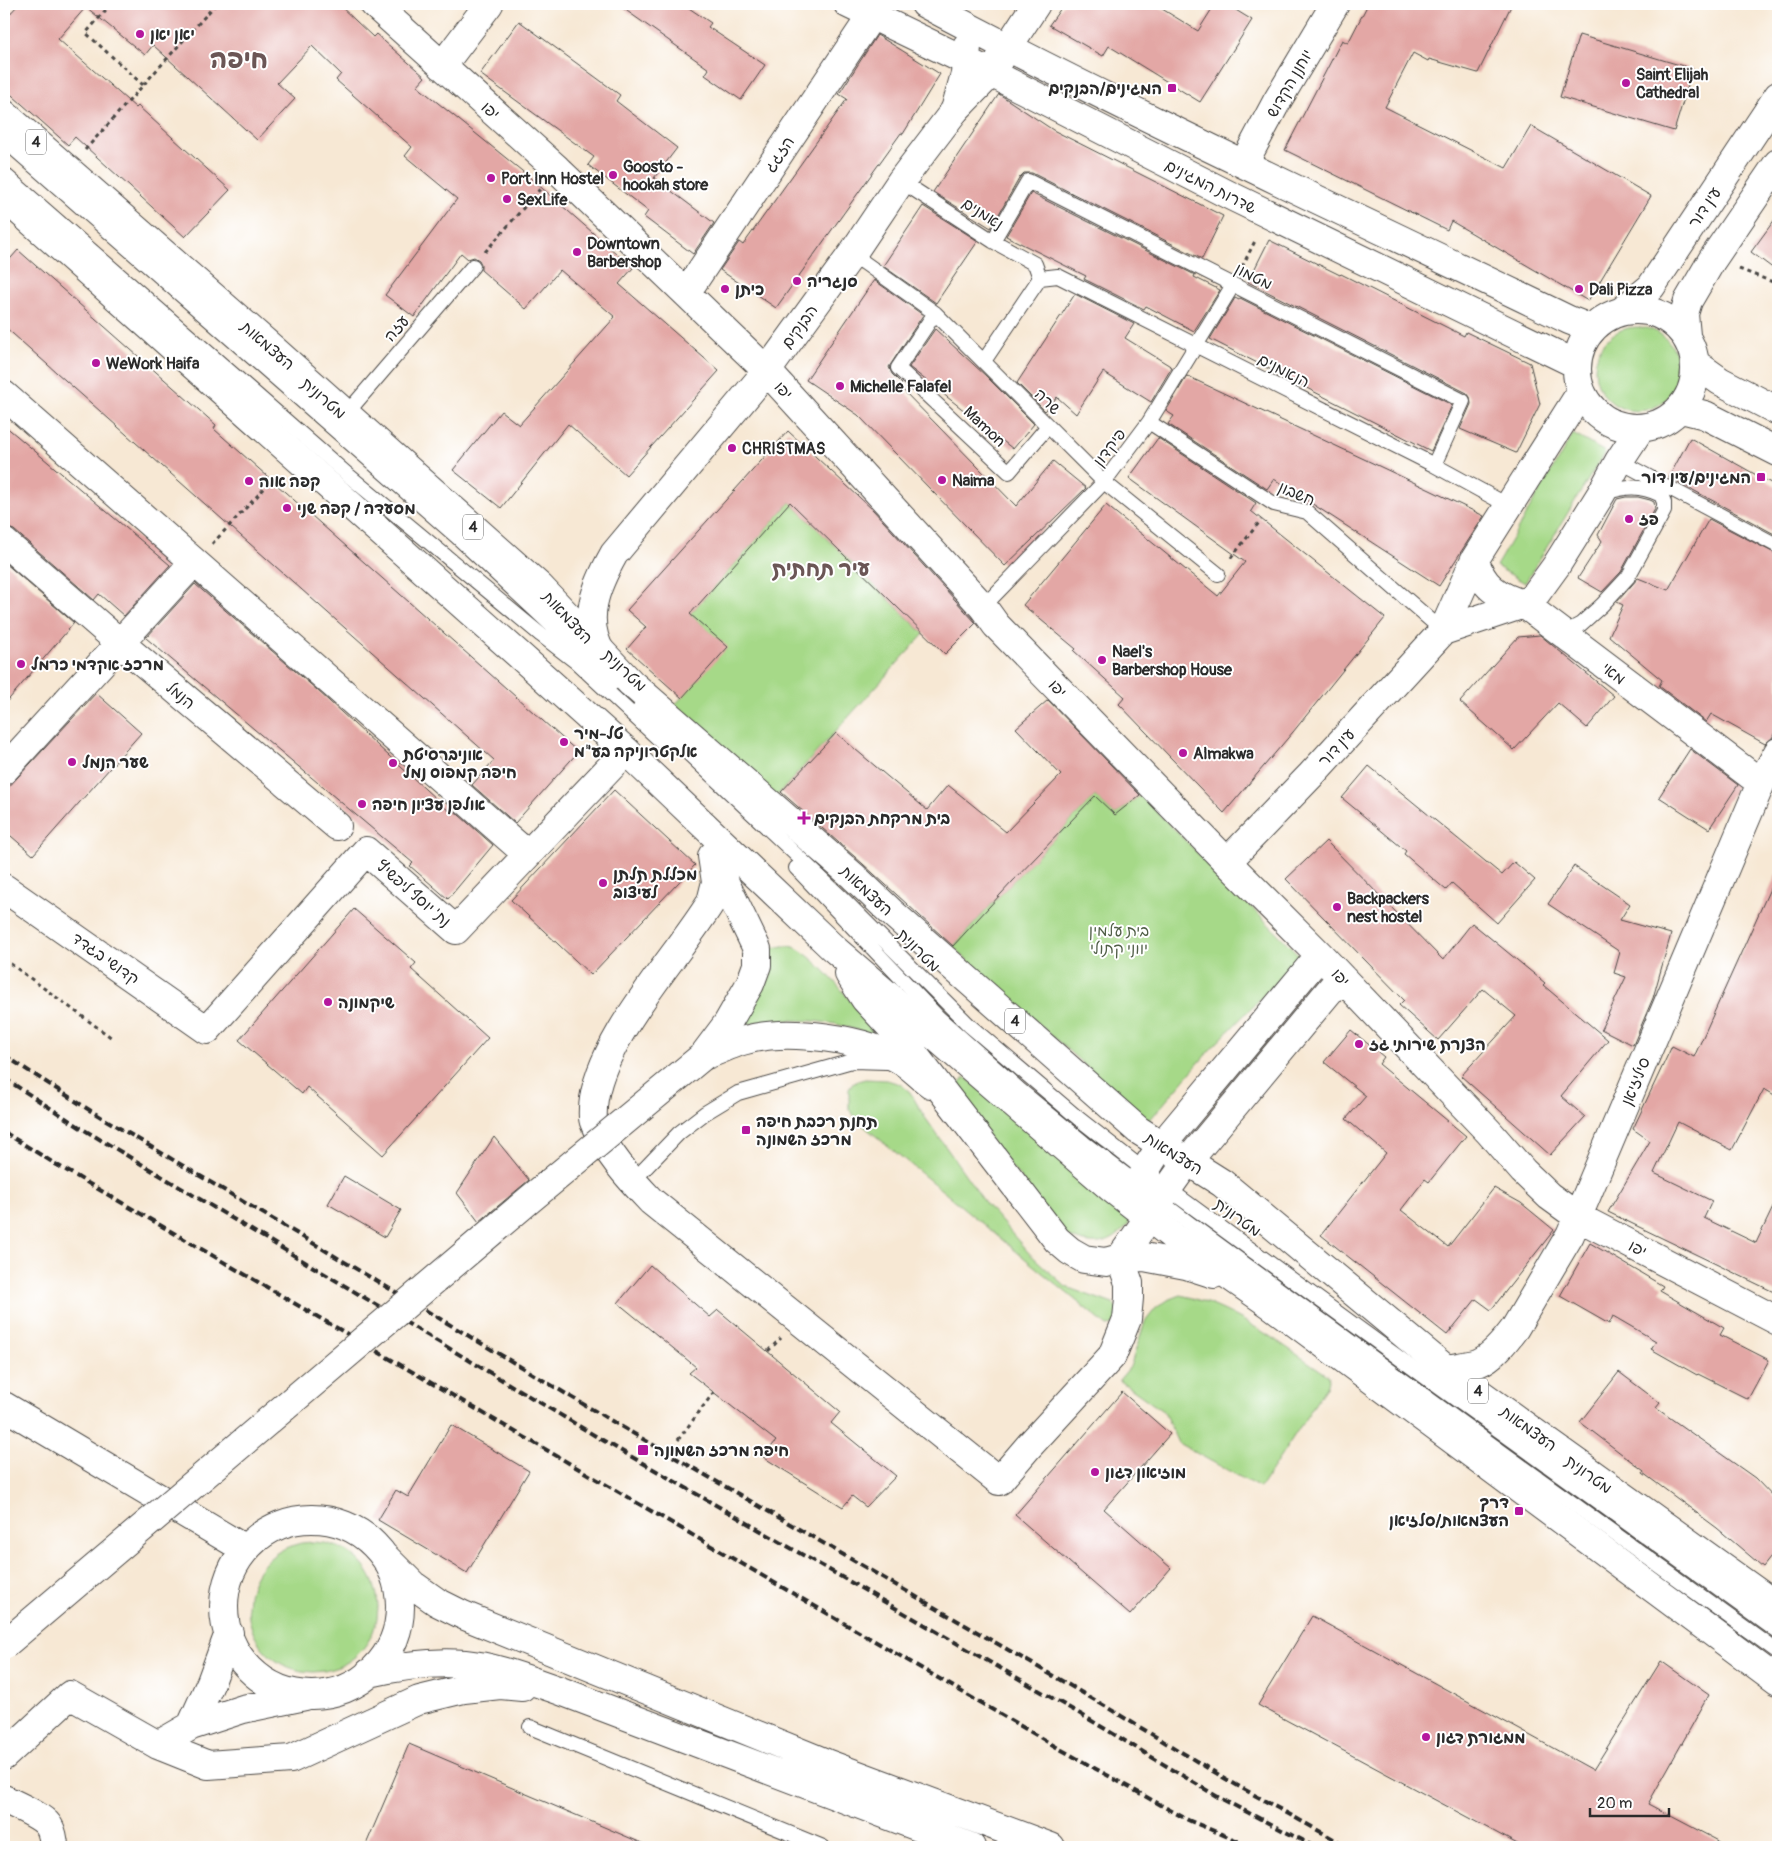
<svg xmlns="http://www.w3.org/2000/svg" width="1782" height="1851" font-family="Pangolin,'Playpen Sans Hebrew',sans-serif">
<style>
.green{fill:#a6d988;stroke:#68825a}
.building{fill:#e3a7a5}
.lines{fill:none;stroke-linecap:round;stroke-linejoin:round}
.service-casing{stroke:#4a4744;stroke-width:16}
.minor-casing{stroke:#4a4744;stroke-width:30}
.tertiary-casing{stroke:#4a4744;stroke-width:30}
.trunk-casing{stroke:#4a4744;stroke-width:30}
.path{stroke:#4a4744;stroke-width:3;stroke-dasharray:4 4;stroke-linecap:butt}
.service{stroke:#fff;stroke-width:14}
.minor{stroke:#fff;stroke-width:28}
.tertiary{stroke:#fff;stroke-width:28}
.trunk{stroke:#fff;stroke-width:28}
.rail{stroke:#2b2b2b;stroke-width:4;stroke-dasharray:8 4;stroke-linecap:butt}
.minor-bridge-casing{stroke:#4a4744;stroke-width:30;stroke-linecap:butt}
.minor-bridge{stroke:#fff;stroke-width:28}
.poi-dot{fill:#b5179e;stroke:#fff;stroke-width:2}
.labels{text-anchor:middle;stroke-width:4;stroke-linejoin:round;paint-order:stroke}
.shield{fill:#fff;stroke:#6b6b6b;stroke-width:1}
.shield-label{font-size:15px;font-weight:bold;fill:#2b2b2b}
.poi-label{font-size:16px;font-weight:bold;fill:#2b2b2b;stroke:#fff;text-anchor:start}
.street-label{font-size:16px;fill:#2b2b2b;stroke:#fff}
.park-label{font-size:16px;fill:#505f47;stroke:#fff}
.district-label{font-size:21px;font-weight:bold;fill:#6b5656;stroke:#fff}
.town-label{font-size:26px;font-weight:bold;fill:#6b5656;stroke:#fff}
</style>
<rect width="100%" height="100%" fill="#fff"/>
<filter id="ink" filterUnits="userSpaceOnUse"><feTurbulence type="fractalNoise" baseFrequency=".02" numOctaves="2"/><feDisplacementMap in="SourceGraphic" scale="10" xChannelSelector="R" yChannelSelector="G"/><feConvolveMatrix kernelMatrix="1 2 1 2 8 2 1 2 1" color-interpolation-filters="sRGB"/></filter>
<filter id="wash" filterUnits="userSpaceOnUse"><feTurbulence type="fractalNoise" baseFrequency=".0096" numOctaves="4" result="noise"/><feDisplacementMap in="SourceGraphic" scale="20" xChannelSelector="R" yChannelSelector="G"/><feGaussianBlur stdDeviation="1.12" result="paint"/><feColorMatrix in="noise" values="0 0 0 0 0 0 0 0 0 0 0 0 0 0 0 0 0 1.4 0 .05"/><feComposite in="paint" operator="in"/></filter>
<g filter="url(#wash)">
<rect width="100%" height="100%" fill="#f7e8d4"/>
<path class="green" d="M1595 369a42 42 0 1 1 84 0a42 42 0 1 1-84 0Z
M1573,434L1605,452L1525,583L1496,566Z
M790,502L924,634L774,799L674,706L727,647L690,614Z
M1140,795L1301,957L1209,1051L1148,1122L953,947L1012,882L1095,796L1115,815Z
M783,946C786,946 791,946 794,947C819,958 854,1005 871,1027L873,1031L871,1034L836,1024L813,1021L787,1020L749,1024L746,1021L744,1015L769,952L774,948Z
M965,1077L1134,1216C1116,1244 1098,1250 1067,1236L952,1093Z
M865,1079L887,1080L900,1084L910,1092L924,1116L986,1204L1028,1252L1066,1287L1113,1304L1119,1311L1114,1325L1107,1326L860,1123L849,1109V1089L854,1082Z
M1181,1295C1236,1308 1283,1346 1329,1376L1326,1387L1260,1488L1178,1443L1164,1412L1119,1380L1130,1367L1145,1322L1156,1308L1168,1300Z
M248 1607a65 65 0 1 1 130 0a65 65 0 1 1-130 0Z"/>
<g id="blocks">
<path class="building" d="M19,4H338L373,37L376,34L425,77L417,86L527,175L633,268L619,284L719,371L626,475L568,424L501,508L453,470L501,411L519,425L615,317L560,270L526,309L481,270V264L479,260L474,257L468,259L461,253L414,317L385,295L457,199L405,156L412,147L336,80L341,74L312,46L277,83L295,99L257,140L153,45L145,55L86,7L58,39L136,108L138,106L230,190L185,237L75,137L68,145L4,88V20Z
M617,4H683L711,23L708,27L765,65L741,100L705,75L709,69Z
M1064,4H1154L1198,31L1215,4H1226L1252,20L1200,102L1109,46L1103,56L1049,25Z
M1368,4H1512L1478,73L1429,59L1428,61L1413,53L1385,107L1506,168L1531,126L1651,196L1588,301L1451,221L1447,230L1285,150L1342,40L1348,43Z
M519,21L620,95L616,101L677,148L654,178L714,223L693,254L644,217L648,211L588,165L594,157L480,74Z
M877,35L940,74L903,134L901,133L776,308L720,270L739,242L743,245L847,99L839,94Z
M1579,35L1693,69L1674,131L1560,97Z
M999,94L1053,130L1223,216L1202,259L1032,173H1024L1020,177L991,228L933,192Z
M1031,193L1195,275L1194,277L1220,290L1194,331L1146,306L1144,309L1084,279L1086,276L1006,236Z
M923,206L978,241L936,303L883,266Z
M1778,215V272L1751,252Z
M1269,240L1340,275L1341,274L1464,336L1466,332L1530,363L1540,404L1516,453L1460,429L1471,404L1470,397L1467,393L1248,282Z
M18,250L216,425L214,429L578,752L515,823L472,785L494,760L4,326V266Z
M874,280L923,315L889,367L892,374L902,384L899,386L1016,506L1053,461L1086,488L1005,566L858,415L806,380Z
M1075,294L1134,324L1125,338L1172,367L1151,402L1103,372L1076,414L1057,397L1045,411L1017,383Z
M1235,298L1239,300L1240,298L1452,405L1431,451L1210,339Z
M935,329L986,376L1034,424L1013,449L909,367Z
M1187,376L1430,490L1484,516L1439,586L1274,479L1267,489L1168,424L1174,416L1166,411Z
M4,425L170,565L124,616L99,594L94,600L14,530L4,527Z
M788,431L873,510L976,623L945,654L790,502L690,614L728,647L682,698L627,649L646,627L627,610Z
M1158,438L1256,503L1251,511L1385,618L1293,732L1224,813L1119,704L1125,697L1074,651L1076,649L1023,605L1106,505L1218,596L1245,562L1129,478Z
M1690,438L1778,487V536L1669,477Z
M1626,497H1638L1650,500L1654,502L1655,509L1621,572L1602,592L1578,578L1602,541L1598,535L1617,499Z
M1709,519L1778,555V726L1772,738L1765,744L1711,714L1706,722L1659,686L1662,680L1609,636L1623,605L1617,602L1638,578L1668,590Z
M4,562L74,623L4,705Z
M195,584L317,690L449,811L451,808L493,845L448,899L410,866L413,863L146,638Z
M1540,635L1614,696L1587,728L1558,703L1514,750L1460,702L1518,637Z
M96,693L141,733L33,855L4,830V792Z
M1048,700L1140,795L1115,815L1095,796L1012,882L953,946L863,864L781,792L836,733L927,810L948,785L1006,832L1061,775L1016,728Z
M1690,749L1738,785L1709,829L1659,797Z
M1369,766L1502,875L1514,862L1535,880L1497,923L1452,883L1446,890L1404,854L1406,851L1342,798Z
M614,790L695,865L591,975L511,900Z
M1326,841L1443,960L1472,923L1545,983L1543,985L1608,1040L1561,1096L1585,1117L1550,1155L1461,1076L1516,1016L1483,989L1438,1040L1399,1005L1404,1000L1286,879Z
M1574,866L1630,904L1620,920L1671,934L1653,998L1633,1045L1601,1029L1626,977L1614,973L1620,952L1548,904Z
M1778,871V1097L1764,1089L1732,1150L1678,1122L1654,1173L1712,1201L1704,1218L1756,1243L1778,1197V1294L1608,1212L1650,1141L1633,1129L1672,1046L1694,1057Z
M354,909L416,963L411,969L488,1038L383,1155L307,1087L302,1094L239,1040Z
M1351,1030L1384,1057L1379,1064L1466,1136L1429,1182L1425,1179L1401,1210L1448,1247L1494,1188L1521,1203L1554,1230L1491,1310L1476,1299L1447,1335L1321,1235L1386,1153L1346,1119L1366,1096L1324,1062Z
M494,1137L529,1180L479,1222L457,1193Z
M344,1176L401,1210L385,1237L328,1204Z
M1590,1243L1663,1286L1660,1291L1724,1328L1720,1335L1769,1360L1748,1399L1698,1374L1697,1375L1651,1349L1656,1341L1613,1316L1609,1324L1560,1296Z
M650,1265L710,1317L718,1310L840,1412L831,1423L896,1476L866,1507L852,1496L843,1507L763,1457L776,1441L689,1373L696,1367L618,1303Z
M1619,1372L1660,1403L1656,1408L1755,1478L1778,1502V1548L1763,1567L1717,1528L1643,1473L1644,1471L1580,1422Z
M1122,1392L1170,1434L1104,1509L1171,1568L1130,1615L1015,1515Z
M451,1425L529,1471L467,1573L378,1520L396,1490L408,1497Z
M1312,1616L1593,1770L1661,1661L1709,1695L1648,1804L1730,1847H1523L1258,1705Z
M409,1744L651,1847H365Z"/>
</g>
</g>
<g filter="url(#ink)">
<use href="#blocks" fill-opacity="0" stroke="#4a4744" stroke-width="1"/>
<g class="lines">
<defs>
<path id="service" d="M4,140L456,536L613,683
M4,174L348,475L541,635L576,662L665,745
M901,181L993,241L1035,264L1040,278
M993,241L1028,181L1463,401L1434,465
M852,254L935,313L1104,482L1218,574
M1040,278L1058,276L1434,465L1509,506
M935,313L898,368L1009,472L1048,426
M984,361L1040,278
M346,414L473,266
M1149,422L1274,504L1307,512L1443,631
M1619,461L1778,546
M983,607L1104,482L1149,422L1233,285
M1562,634L1581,624L1602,605L1628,577L1664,511V502L1661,495C1638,484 1626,487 1603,493
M640,708L840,896L970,1026L1078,1118L1167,1188L1439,1387L1778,1632
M796,868L939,1018L1021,1091L1084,1143L1189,1223L1430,1400L1778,1652
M632,1182L679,1133L705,1113L738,1093L852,1061L887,1062
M530,1727L823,1847"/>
<path id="minor" d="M374,4L557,169L767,371L983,607L996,625L1227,862L1320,955L1489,1132L1523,1171L1549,1196L1578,1217L1778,1321
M442,66L489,4
M1244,163L1276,103L1335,4
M686,293L872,15
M4,395L527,854
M4,542L119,642L337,826
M1475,559C1481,586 1499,597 1524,604L1761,783
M1443,631L1524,604L1535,595L1556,566L1601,494L1619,461L1640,429
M602,654C581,620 596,586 614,554L767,371L852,254L901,181L955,110L991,73L1036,4
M4,770L194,562
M712,856L716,882L711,902C676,959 598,1040 593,1107C593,1112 592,1118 594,1122C605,1152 630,1179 651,1201L999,1481L1029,1446L1112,1356L1127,1319L1129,1298V1283L1120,1258
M1227,862L1311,775L1443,631L1475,559L1581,392
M4,888L207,1030L366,851L456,930L626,751
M703,1056L727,1024L750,984L757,965V949L716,864
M703,1056C716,1052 729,1045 742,1041C785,1027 867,1038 905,1063C914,1069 922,1078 931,1084
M1188,1161L1341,977
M1147,1217C1129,1189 1145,1170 1161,1146L1320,955
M1446,1369C1457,1367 1468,1366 1478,1363C1493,1357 1506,1340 1515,1328L1570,1235L1761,783L1778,752
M4,1406L245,1549
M224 1607a88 88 0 1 1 176 0a88 88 0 1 1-176 0Z
M386,1558L413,1585L437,1602L463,1615L826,1763L1051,1847
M369,1673C400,1666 433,1661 465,1664C497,1667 528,1680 558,1690L971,1847
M191,1726L211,1682L229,1633
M158,1745L191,1726L243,1709L305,1696
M4,1756L70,1695L158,1745L208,1765L291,1759L419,1700L464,1689L500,1685L522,1687
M4,1799C14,1804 42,1816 48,1825C52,1830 54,1841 54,1847"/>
<path id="tertiary" d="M848,4L991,73L1227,194L1576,364
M925,4C1136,116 1354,216 1569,320L1592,329
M955,110L965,74L967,46
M1577 369a59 59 0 1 1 118 0a59 59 0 1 1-118 0Z
M1622,311L1651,287L1778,96
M1686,335L1684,314L1688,301L1712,260L1778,163
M1696,364L1720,381L1778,411
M1681,409L1705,415L1778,452"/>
<path id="trunk" d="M4,114L273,349L540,587L631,683L853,876L891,912L1138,1130L1222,1183L1446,1369L1778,1607
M4,197L518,654L626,751L833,948L1111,1188L1175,1238L1274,1307L1778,1681
M849,974L865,999L903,1040L1057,1240L1070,1251L1084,1259L1106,1262L1120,1258L1144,1257L1186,1265L1214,1274
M1120,1258C1144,1227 1163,1193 1188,1161"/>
</defs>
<use href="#service" class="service-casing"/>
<use href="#minor" class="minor-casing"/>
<use href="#tertiary" class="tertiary-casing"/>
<use href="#trunk" class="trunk-casing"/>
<path class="path" d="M111,4L86,33L143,85
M85,150L216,4
M485,252L540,189
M1242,267L1256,239
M1739,269L1778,284
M212,544L276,476
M1231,558L1261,520
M4,959L112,1038
M768,1351L781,1338
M678,1440L714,1392"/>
<use href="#service" class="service"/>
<use href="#minor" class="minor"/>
<use href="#tertiary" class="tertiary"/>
<use href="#trunk" class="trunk"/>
<path class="rail" d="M4,1055L91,1111L610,1420L1093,1699L1231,1782L1348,1847
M4,1078L81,1128L599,1438L1082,1715L1218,1797L1315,1847
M4,1132L57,1165L1060,1749L1188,1820L1252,1847"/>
<defs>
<path id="minor-bridge" d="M4,1645L529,1200L703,1056"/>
</defs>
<use href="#minor-bridge" class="minor-bridge-casing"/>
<use href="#minor-bridge" class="minor-bridge"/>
</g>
</g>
<g class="poi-dot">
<circle cx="140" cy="34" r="5"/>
<circle cx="1626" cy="83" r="5"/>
<rect x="1167" y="83" width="10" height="10" rx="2.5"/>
<circle cx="613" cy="175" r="5"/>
<circle cx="491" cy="178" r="5"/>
<circle cx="507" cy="199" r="5"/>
<circle cx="577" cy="252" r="5"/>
<circle cx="797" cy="281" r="5"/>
<circle cx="725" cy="289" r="5"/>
<circle cx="1579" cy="289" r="5"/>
<circle cx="96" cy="363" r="5"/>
<circle cx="840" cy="386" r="5"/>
<circle cx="732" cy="448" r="5"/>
<rect x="1756" y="472" width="10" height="10" rx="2.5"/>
<circle cx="942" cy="480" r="5"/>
<circle cx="249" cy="481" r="5"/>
<circle cx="287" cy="508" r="5"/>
<circle cx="1629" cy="519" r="5"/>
<circle cx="1102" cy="660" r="5"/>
<circle cx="21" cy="664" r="5"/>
<circle cx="564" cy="742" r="5"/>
<circle cx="1183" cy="753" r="5"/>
<circle cx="72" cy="762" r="5"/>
<circle cx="393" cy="763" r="5"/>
<circle cx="362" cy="804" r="5"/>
<path d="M801.5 810.5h5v5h5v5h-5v5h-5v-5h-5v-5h5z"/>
<circle cx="603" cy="883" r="5"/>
<circle cx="1337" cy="907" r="5"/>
<circle cx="328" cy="1002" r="5"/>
<circle cx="1359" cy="1044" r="5"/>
<rect x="741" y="1125" width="10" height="10" rx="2.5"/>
<rect x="637" y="1444" width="12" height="12" rx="2.5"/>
<circle cx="1095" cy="1472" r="5"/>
<rect x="1514" y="1506" width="10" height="10" rx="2.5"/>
<circle cx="1426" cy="1737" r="5"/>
</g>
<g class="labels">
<g class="shield">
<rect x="26" y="129.5" width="20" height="25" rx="4"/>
<rect x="463" y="514.5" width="20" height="25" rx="4"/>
<rect x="1005" y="1008.5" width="20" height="25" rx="4"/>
<rect x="1468" y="1378.5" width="20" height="25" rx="4"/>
</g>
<g class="shield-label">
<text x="36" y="147">4</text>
<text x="473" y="532">4</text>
<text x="1015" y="1026">4</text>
<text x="1478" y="1396">4</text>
</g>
<g class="poi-label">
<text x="150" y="40">יאן יאן</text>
<text x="1636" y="80">Saint Elijah<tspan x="1636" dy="18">Cathedral</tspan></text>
<text x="1162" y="94" text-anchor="end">המגינים/הבנקים</text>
<text x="623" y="172">Goosto -<tspan x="623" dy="18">hookah store</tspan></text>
<text x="501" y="184">Port Inn Hostel</text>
<text x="517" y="205">SexLife</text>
<text x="587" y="249">Downtown<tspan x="587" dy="18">Barbershop</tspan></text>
<text x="807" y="287">סנגריה</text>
<text x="735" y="295">כיתן</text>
<text x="1589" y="295">Dali Pizza</text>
<text x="106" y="369">WeWork Haifa</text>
<text x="850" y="392">Michelle Falafel</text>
<text x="742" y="454">CHRISTMAS</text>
<text x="1751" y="483" text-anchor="end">המגינים/עין דור</text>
<text x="952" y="486">Naima</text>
<text x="259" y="487">קפה אוה</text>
<text x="297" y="514">מסעדה / קפה שני</text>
<text x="1639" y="525">פז</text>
<text x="1112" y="657">Nael's<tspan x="1112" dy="18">Barbershop House</tspan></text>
<text x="31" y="670">מרכז אקדמי כרמל</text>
<text x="574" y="739">טל-מיר<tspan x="574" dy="18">אלקטרוניקה בע"מ</tspan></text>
<text x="1193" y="759">Almakwa</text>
<text x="403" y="760">אוניברסיטת<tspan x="403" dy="18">חיפה קמפוס נמל</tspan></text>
<text x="82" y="768">שער הנמל</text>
<text x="372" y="810">אולפן עציון חיפה</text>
<text x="814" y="824">בית מרקחת הבנקים</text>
<text x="613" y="880">מכללת תלתן<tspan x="613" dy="18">לעיצוב</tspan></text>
<text x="1347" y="904">Backpackers<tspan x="1347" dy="18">nest hostel</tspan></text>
<text x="338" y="1008">שיקמונה</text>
<text x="1369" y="1050">הצנרת שירותי גז</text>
<text x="756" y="1127">תחנת רכבת חיפה<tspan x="756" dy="18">מרכז השמונה</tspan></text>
<text x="654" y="1456">חיפה מרכז השמונה</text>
<text x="1105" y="1478">מוזיאון דגון</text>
<text x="1509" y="1508" text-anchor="end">דרך<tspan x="1509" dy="18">העצמאות/סלזיאן</tspan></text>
<text x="1436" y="1743">ממגורת דגון</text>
</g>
<g class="street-label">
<text transform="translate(1289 83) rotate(-60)" y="6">יוחנן הקדוש</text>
<text transform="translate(491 110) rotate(42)" y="6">יפו</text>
<text transform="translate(779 154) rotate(-56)" y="6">הזגג</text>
<text transform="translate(1211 186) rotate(27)" y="6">שדרות המגינים</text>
<text transform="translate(1704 207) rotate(-56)" y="6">עין דור</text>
<text transform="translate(983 213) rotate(32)" y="6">נאמנים</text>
<text transform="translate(1254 276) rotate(27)" y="6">מטמון</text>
<text transform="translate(799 326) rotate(-54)" y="6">הבנקים</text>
<text transform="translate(396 328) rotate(-49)" y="6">עזה</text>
<text transform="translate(268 345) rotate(41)" y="6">העצמאות</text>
<text transform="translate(1284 370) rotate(27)" y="6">הנאמנים</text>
<text transform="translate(784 390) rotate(47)" y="6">יפו</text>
<text transform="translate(324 398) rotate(41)" y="6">מטרונית</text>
<text transform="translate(1048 401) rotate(45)" y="6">שרה</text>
<text transform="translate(985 426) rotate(43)" y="6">Mamon</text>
<text transform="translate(1109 447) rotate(-53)" y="6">פיקדון</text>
<text transform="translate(1297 493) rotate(23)" y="6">חשבון</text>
<text transform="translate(568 617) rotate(47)" y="6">העצמאות</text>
<text transform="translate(625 670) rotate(43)" y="6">מטרונית</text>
<text transform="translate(1614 673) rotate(37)" y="6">מאי</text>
<text transform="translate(1058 688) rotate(46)" y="6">יפו</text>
<text transform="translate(181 695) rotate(40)" y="6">הנמל</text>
<text transform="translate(1336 747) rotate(-47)" y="6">עין דור</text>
<text transform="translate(867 890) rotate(43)" y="6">העצמאות</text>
<text transform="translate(414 893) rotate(41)" y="6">נת' יוסף ליפשיץ</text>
<text transform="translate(919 950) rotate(45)" y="6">מטרונית</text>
<text transform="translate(106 958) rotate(35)" y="6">קדושי בגדד</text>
<text transform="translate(1341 977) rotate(47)" y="6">יפו</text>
<text transform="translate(1635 1081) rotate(-67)" y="6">סיליזיאן</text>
<text transform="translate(1174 1153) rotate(32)" y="6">העצמאות</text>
<text transform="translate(1238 1217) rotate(36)" y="6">מטרונית</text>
<text transform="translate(1638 1248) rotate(27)" y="6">יפו</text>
<text transform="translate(1529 1428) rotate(36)" y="6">העצמאות</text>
<text transform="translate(1589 1474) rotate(36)" y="6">מטרונית</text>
</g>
<g class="park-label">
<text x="1119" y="936">בית עלמין<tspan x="1119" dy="18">יווני קתולי</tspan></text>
</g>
<g class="district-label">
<text x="821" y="576">עיר תחתית</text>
</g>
<g class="town-label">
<text x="239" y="68">חיפה</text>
</g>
</g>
<rect width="1782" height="1851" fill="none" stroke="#fff" stroke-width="20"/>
<path d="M1590 1808v8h79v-8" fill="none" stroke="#2b2b2b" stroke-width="2.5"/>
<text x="1597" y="1808" font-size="15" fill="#2b2b2b" stroke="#ffffff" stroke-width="4" paint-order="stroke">20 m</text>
</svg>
